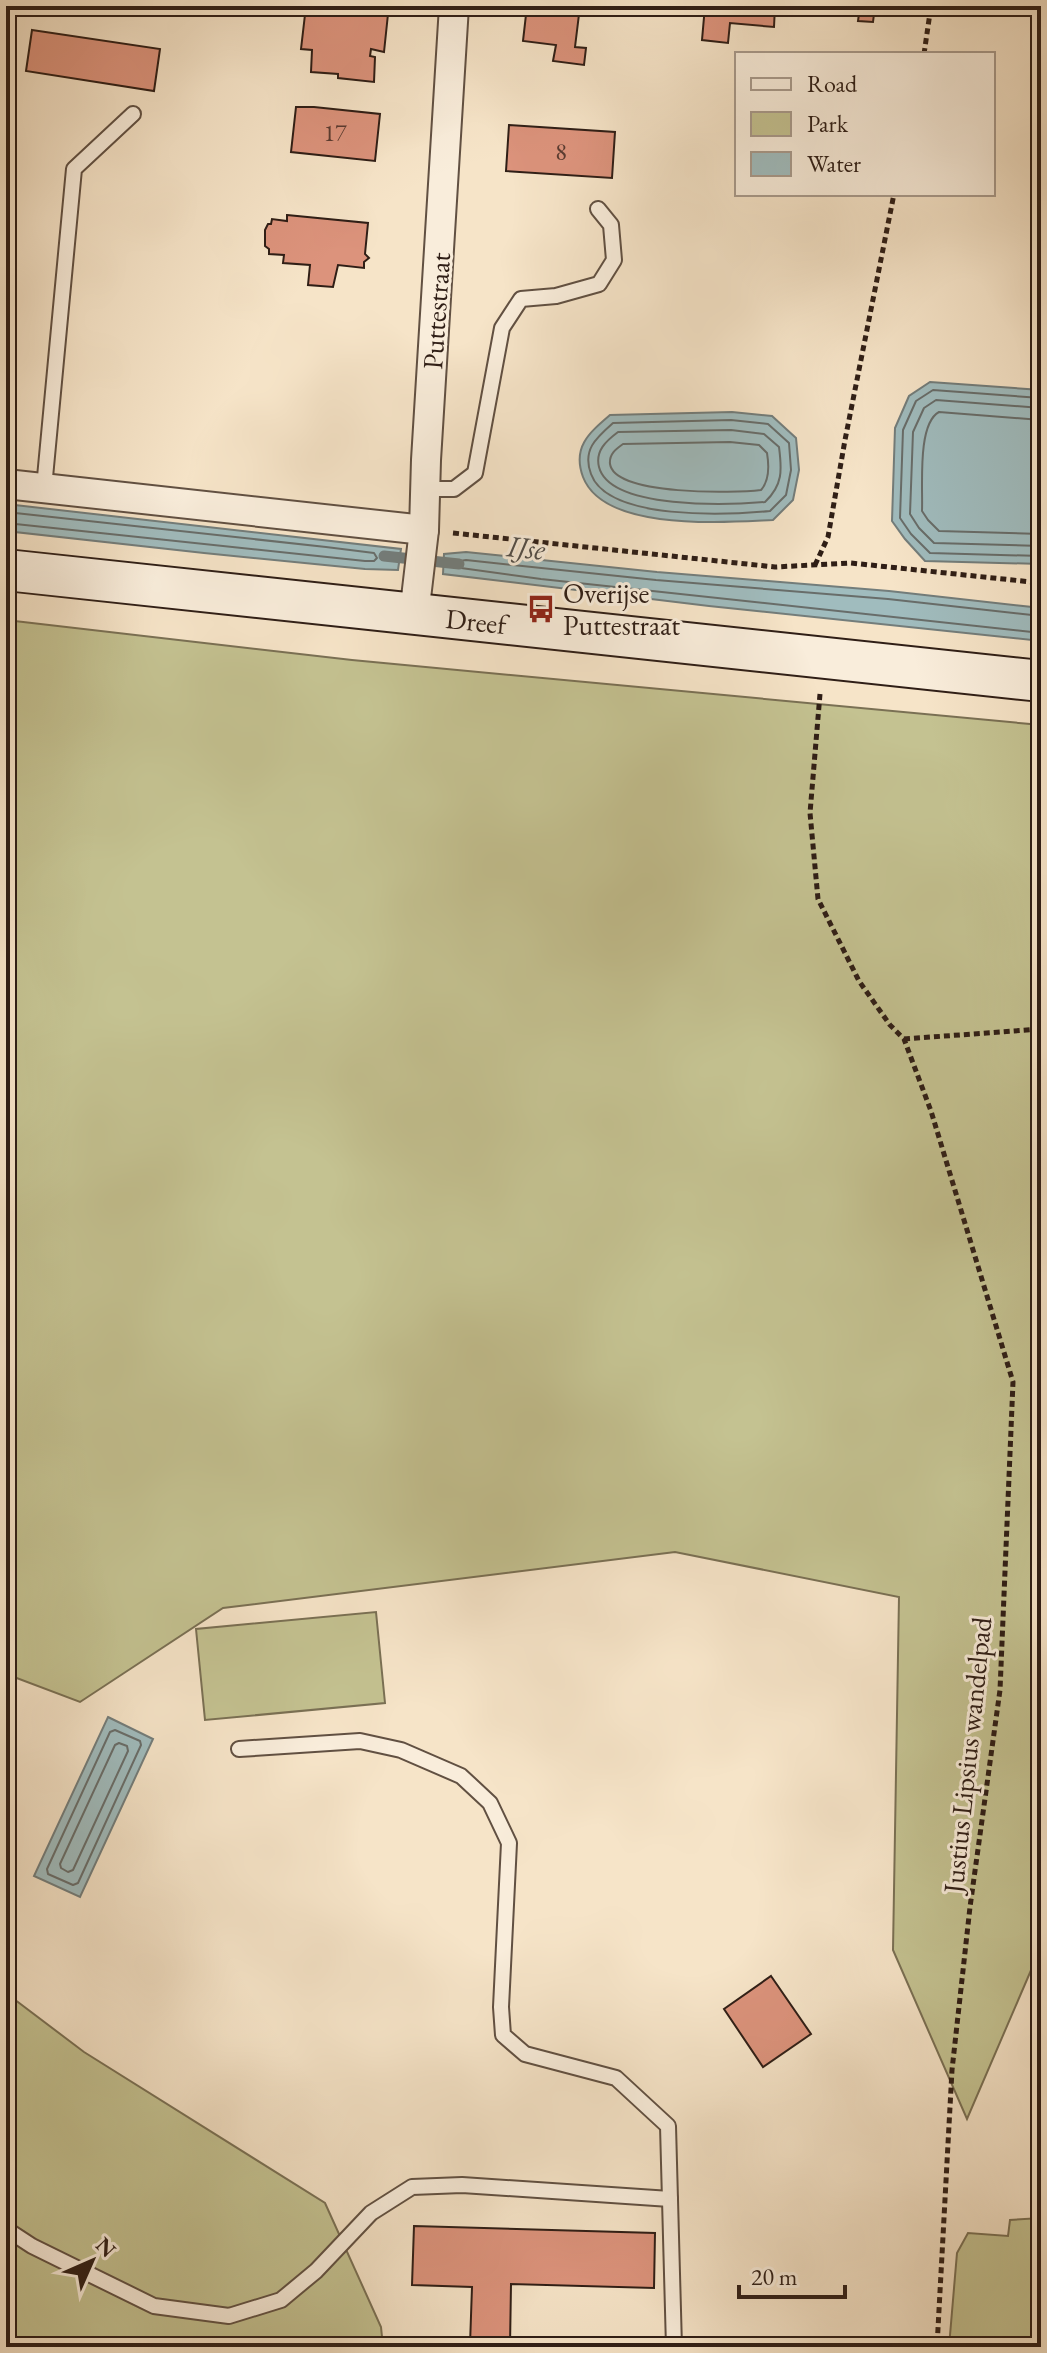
<svg xmlns="http://www.w3.org/2000/svg" width="1047" height="2353" viewBox="0 0 1047 2353" font-family="'EB Garamond',serif">
<style>
.green{fill:#c4c291;stroke:#7a7054;stroke-width:2}
.water{fill:#a0bcbe;stroke:#737d7b;stroke-width:2}
.lines{fill:none;stroke-linecap:round;stroke-linejoin:round}
.shore{stroke:#686d6a;stroke-width:2}
.stream{stroke:#737d7b;stroke-width:11}
.building{fill:#dc937c;stroke:#2f1e16;stroke-width:2}
.lane-casing{stroke:#615042;stroke-width:18}
.street-casing{stroke:#615042;stroke-width:32}
.secondary-casing{stroke:#2f1e16;stroke-width:44}
.path{stroke:#2f1e16;stroke-width:5;stroke-dasharray:6 4;stroke-linecap:butt}
.lane{stroke:#f9eddb;stroke-width:14}
.street{stroke:#f9eddb;stroke-width:28}
.secondary{stroke:#f9eddb;stroke-width:40}
.labels{text-anchor:middle;stroke-width:6;stroke-linejoin:round;paint-order:stroke}
.number-label{font-size:24px;fill:#5a3b30}
.street-label{font-size:28px;fill:#2f1e16;stroke:#f9eddb}
.poi-label{font-size:28px;fill:#2f1e16;stroke:#f9eddb;text-anchor:start}
.water-label{font-size:30px;font-style:italic;fill:#514d48;stroke:#f9eddb}
</style>
<rect width="100%" height="100%" fill="#f6e4c8"/>
<filter id="stains"><feTurbulence type="fractalNoise" baseFrequency=".0025" numOctaves="4"/><feColorMatrix values="0 0 0 0 .2 0 0 0 0 .09 0 0 0 0 .02 0 0 0 .5 -.17"/></filter>
<radialGradient id="worn" r=".72"><stop offset=".6" stop-color="#630" stop-opacity="0"/><stop offset="1" stop-color="#630" stop-opacity=".3"/></radialGradient>
<!-- green -->
<g class="green">
<polygon points="6,620 352,660 1041,725 1041,1947 967,2119 893,1950 899,1597 675,1552 223,1608 80,1702 6,1674"/>
<polygon points="376,1612 385,1703 205,1720 196,1629"/>
<polygon points="6,1993 84,2052 325,2203 381,2327 383,2347 6,2347"/>
<polygon points="1041,2218 1041,2347 949,2347 957,2253 968,2233 1008,2236 1010,2220"/>
</g>
<!-- water -->
<g class="water">
<polygon points="930,382 1041,390 1041,564 925,561 905,539 892,521 895,428 909,396"/>
<path d="M732,412L772,416L796,438L799,470L793,500L773,520C725,522 604,532 583,477C572,447 589,433 610,415Z"/>
<polygon points="6,504 401,549 398,570 365,569 204,553 6,531"/>
<polygon points="466,552 657,572 889,591 1041,608 1041,641 709,606 443,574 444,554"/>
<polygon points="108,1717 153,1739 80,1897 34,1876"/>
</g>
<g class="lines">
<!-- shore -->
<g class="shore">
<polyline points="1041,398 933,390 916,401 903,430 900,518 911,534 930,553 1041,556"/>
<polyline points="1041,408 936,400 924,408 913,432 910,514 919,528 934,543 1041,546"/>
<path d="M731,420L768,424L789,443L791,470L786,495L770,511C728,515 608,521 591,474C582,450 596,438 613,423Z"/>
<path d="M1041,420L939,412C917,424 923,487 922,511L928,520L939,531L1041,534"/>
<path d="M731,430L764,434L779,447C782,470 783,485 765,502C730,505 610,510 599,467C595,451 606,441 618,432Z"/>
<path d="M730,442L759,445L767,453C769,465 770,480 761,490C736,493 615,496 610,464C609,454 616,449 623,444Z"/>
<polyline points="6,512 326,547 374,553 377,558 374,561 365,561 6,523"/>
<polyline points="1041,616 888,599 656,580 466,560 460,561 458,564 461,568 541,579 1041,633"/>
<polygon points="115,1730 140,1741 141,1745 78,1883 73,1885 48,1874 47,1869 110,1732"/>
<polygon points="119,1743 127,1746 128,1751 73,1870 68,1872 61,1868 60,1864 115,1745"/>
</g>
<!-- stream -->
<polyline class="stream" points="384,556 459,564"/>
</g>
<!-- building -->
<g class="building">
<polygon points="306,6 388,14 384,52 371,49 370,56 375,57 374,82 338,78 338,74 311,72 312,50 301,49"/>
<polygon points="527,6 580,6 575,47 586,48 584,65 553,61 556,45 523,41"/>
<polygon points="705,6 775,6 774,27 730,23 728,43 702,40"/>
<polygon points="860,6 875,6 873,22 858,21"/>
<polygon points="32,30 160,49 154,91 26,71"/>
<polygon points="296,107 314,107 380,114 375,161 291,152"/>
<polygon points="509,125 615,132 612,178 506,171"/>
<polygon points="287,215 368,223 365,254 369,258 364,262 364,268 338,265 333,287 308,285 310,265 283,263 284,255 269,254 269,249 265,246 265,230 268,224 271,224 272,219 287,221"/>
<polygon points="771,1976 811,2034 763,2067 724,2009"/>
<polygon points="414,2226 655,2233 654,2288 511,2284 510,2346 470,2345 472,2287 412,2285"/>
</g>
<g class="lines">
<defs>
<g id="lane">
<polyline points="44,488 74,169 133,114"/>
<polyline points="425,489 454,489 475,473 502,328 521,299 556,296 599,284 614,260 611,225 598,209"/>
<polyline points="239,1749 360,1741 401,1750 461,1776 490,1803 509,1843 501,2007 503,2035 525,2054 616,2078 668,2126 674,2347"/>
<polyline points="6,2229 32,2246 154,2306 229,2316 281,2300 316,2271 371,2213 412,2187 462,2185 670,2199"/>
</g>
<g id="street">
<polyline points="6,484 424,530"/>
<polyline points="414,615 424,530 426,460 454,6"/>
</g>
<polyline id="secondary" points="6,570 1041,681"/>
</defs>
<!-- lane casing -->
<use href="#lane" class="lane-casing"/>
<!-- street casing -->
<use href="#street" class="street-casing"/>
<!-- secondary casing -->
<use href="#secondary" class="secondary-casing"/>
<!-- path -->
<g class="path">
<polyline points="924,54 931,6"/>
<polyline points="453,533 775,567 851,563 1041,583"/>
<polyline points="815,565 828,537 845,440 894,194"/>
<polyline points="820,694 810,813 818,899 859,981 890,1025 904,1039 931,1111 1013,1382 1000,1690 970,1907 952,2070 937,2347"/>
<polyline points="904,1039 1041,1029"/>
</g>
<!-- lane -->
<use href="#lane" class="lane"/>
<!-- street -->
<use href="#street" class="street"/>
<!-- secondary -->
<use href="#secondary" class="secondary"/>
</g>
<!-- icons -->
<defs>
<symbol id="bus-bare" viewBox="-9 -9 18 18"><path d="M-5-6H5V4H4V6H2V4H-2V6H-4V4H-5ZM-3.5-4V0h7V-4ZM-3.5 1.2v1.5H-2V1.2ZM2 1.2v1.5H3.5V1.2Z" fill="#8f2418" stroke="#f9eddb" stroke-width="2.5" paint-order="stroke"/></symbol>
</defs>
<g fill-rule="evenodd">
<use href="#bus-bare" x="521" y="589" width="40" height="40"/>
</g>
<g class="labels">
<!-- number labels -->
<g class="number-label">
<text x="335" y="141">17</text>
<text x="561" y="160">8</text>
</g>
<!-- street labels -->
<g class="street-label">
<text transform="translate(436 311) rotate(-86)" y="10">Puttestraat</text>
<text transform="translate(476 621) rotate(6)" y="10">Dreef</text>
<text transform="translate(967 1755) rotate(-84)" y="10">Justius Lipsius wandelpad</text>
</g>
<!-- poi labels -->
<g class="poi-label">
<text x="563" y="603">Overijse<tspan x="563" dy="32">Puttestraat</tspan></text>
</g>
<!-- water labels -->
<g class="water-label">
<text transform="translate(526 548) rotate(6)" y="10">IJse</text>
</g>
</g>
<!-- margin -->
<rect width="1047" height="2353" fill="none" stroke="#f6e4c8" stroke-width="32"/>
<rect x="8" y="8" width="1031" height="2337" fill="none" stroke="#2f1e16" stroke-width="4"/>
<rect x="16" y="16" width="1015" height="2321" fill="none" stroke="#2f1e16" stroke-width="2"/>
<!-- legend -->
<rect x="735" y="52" width="260" height="144" fill="#f9eddb" stroke="#a89a8c" stroke-width="2"/>
<rect x="751" y="78" width="40" height="12" fill="#f9eddb" stroke="#a89a8c" stroke-width="2"/>
<text x="807" y="92" font-size="24" fill="#2f1e16">Road</text>
<rect x="751" y="112" width="40" height="24" fill="#c4c291" stroke="#a89a8c" stroke-width="2"/>
<text x="807" y="132" font-size="24" fill="#2f1e16">Park</text>
<rect x="751" y="152" width="40" height="24" fill="#a0bcbe" stroke="#a89a8c" stroke-width="2"/>
<text x="807" y="172" font-size="24" fill="#2f1e16">Water</text>
<!-- north arrow -->
<g transform="translate(92 2261) rotate(45)" stroke="#f9eddb" stroke-width="6" paint-order="stroke">
<path d="M0-6L14 30L0 20L-14 30Z" fill="#2f1e16"/>
<text y="-12" font-size="22" font-weight="bold" text-anchor="middle" fill="#2f1e16">N</text>
</g>
<!-- scale -->
<path d="M739 2285v12h106v-12" fill="none" stroke="#2f1e16" stroke-width="4"/>
<text x="751" y="2285" font-size="24" fill="#2f1e16" stroke="#f9eddb" stroke-width="6" paint-order="stroke">20 m</text>
<rect width="100%" height="100%" filter="url(#stains)"/>
<rect width="100%" height="100%" fill="url(#worn)"/>
</svg>
